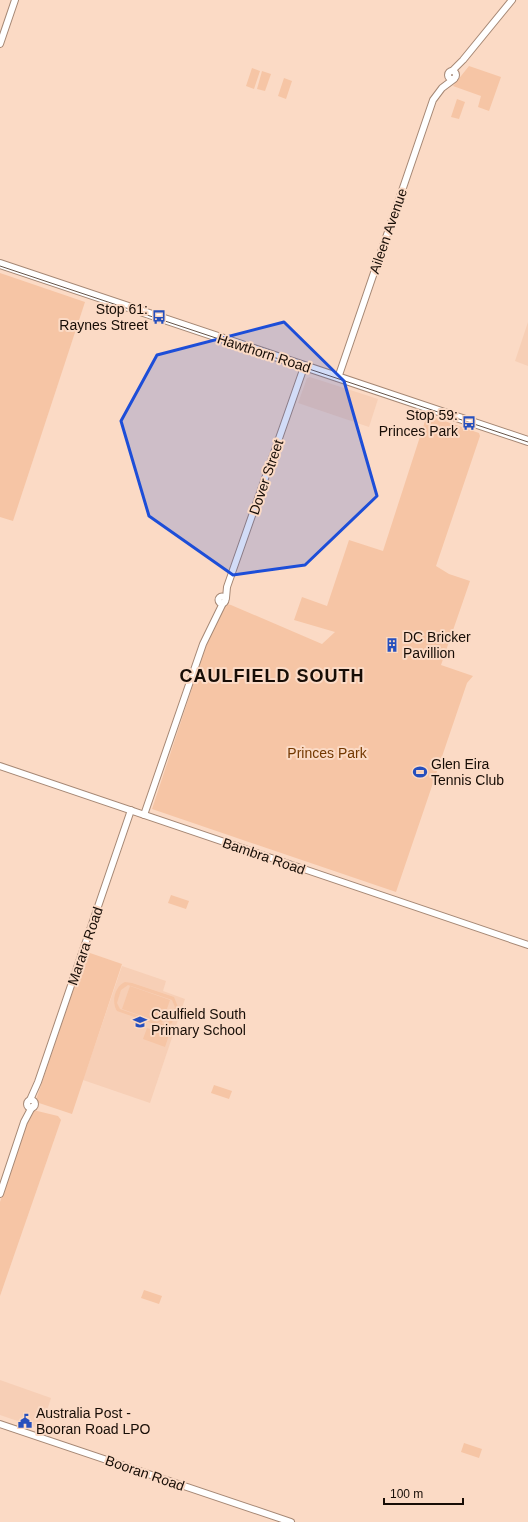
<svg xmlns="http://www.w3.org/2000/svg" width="528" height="1522" viewBox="0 0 528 1522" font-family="Helvetica,sans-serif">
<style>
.built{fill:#f7cfb6}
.green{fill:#f6c5a5;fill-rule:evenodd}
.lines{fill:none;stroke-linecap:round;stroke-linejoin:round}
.minor-casing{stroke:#a68875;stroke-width:8}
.major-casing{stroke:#a68875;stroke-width:10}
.minor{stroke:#fff;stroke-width:6}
.major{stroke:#fff;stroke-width:8}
.tram{stroke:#69574b;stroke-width:1}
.marked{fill:#1d4ed8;fill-opacity:0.2;stroke:#1d4ed8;stroke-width:3;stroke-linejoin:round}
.labels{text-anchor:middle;stroke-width:4;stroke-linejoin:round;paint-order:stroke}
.street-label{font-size:14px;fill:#170d06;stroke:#fbdac5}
.poi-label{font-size:14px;fill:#170d06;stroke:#fbdac5;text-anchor:start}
.park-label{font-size:14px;fill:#733800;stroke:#fbdac5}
.district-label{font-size:18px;font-weight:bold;letter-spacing:1px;fill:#170d06;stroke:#fbdac5}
</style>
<rect width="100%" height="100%" fill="#fbdac5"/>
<!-- built -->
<g class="built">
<polygon points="528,322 528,366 515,361"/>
<polygon points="310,377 378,399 369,427 298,403 307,378"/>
<polygon points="122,966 166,981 163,991 185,999 150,1103 83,1080"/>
<polygon points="0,1380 51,1398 41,1429 0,1415"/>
</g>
<!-- green -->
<g class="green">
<polygon points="469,66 501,77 489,111 478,107 481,96 453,86"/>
<polygon points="252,68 260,71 254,89 246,86"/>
<polygon points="262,71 271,74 265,91 257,89"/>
<polygon points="284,78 292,81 286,99 278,96"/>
<polygon points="457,99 465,102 459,119 451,117"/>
<polygon points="0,273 85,302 13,521 0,517"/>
<polygon points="427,415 479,433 480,436 436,566 449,574 470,581 441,665 473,676 467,683 396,892 152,809 206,646 223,608 227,604 231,605 322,644 335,632 294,620 302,597 327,606 349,540 383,551"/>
<polygon points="171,895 189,901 186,909 168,903"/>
<polygon points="90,953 122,964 72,1114 39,1103 36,1100 85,955"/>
<path d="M125,982L132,983L174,997L178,1007L172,1023L163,1027L117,1011C111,1002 115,986 125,982ZM128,985L172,1000L175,1007L170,1021L163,1024L120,1009L117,1003L121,990Z"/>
<polygon points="130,986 170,1000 162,1023 122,1009"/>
<polygon points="147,1028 169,1035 165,1047 143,1039"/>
<polygon points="214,1085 232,1091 229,1099 211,1093"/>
<polygon points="33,1110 58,1116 61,1120 0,1296 0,1202 29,1116"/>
<polygon points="144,1290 162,1296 159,1304 141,1298"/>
<polygon points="464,1443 482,1449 479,1458 461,1452"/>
</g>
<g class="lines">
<defs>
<g id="minor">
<polyline points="0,44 15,0"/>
<circle cx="452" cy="75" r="4"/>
<polyline points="452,71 463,60 512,0"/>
<polyline points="338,378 433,100 442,88 454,79"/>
<circle cx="222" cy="600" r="3.5"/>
<polyline points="226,598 227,587 304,367"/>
<polyline points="0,766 528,945"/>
<polyline points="144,815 203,644 223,603"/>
<polyline points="30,1100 38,1082 131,810"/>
<circle cx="31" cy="1104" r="4"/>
<polyline points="0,1194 24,1122 32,1107"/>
<polyline points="0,1424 291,1522"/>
</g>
<polyline id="major" points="0,264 528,441"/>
</defs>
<!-- minor casing -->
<use href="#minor" class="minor-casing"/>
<!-- major casing -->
<use href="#major" class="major-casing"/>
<!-- minor -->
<use href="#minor" class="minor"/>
<!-- major -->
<use href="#major" class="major"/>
<!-- tram -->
<polyline class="tram" points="0,266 528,442"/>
</g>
<!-- marked area -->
<path class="marked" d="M284,322L344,381L377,496L305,565L233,575L149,516L121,421L157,355Z"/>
<!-- icons -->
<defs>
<symbol id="bus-bare" viewBox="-9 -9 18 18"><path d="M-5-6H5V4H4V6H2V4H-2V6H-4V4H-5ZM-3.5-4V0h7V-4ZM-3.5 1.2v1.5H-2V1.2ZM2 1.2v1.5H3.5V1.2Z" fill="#264fbd" stroke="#fbdac5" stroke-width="2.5" paint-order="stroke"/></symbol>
<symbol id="building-bare" viewBox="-9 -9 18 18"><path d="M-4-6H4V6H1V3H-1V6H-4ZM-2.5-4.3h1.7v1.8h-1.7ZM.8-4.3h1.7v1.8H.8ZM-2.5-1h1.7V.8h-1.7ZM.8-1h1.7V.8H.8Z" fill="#264fbd" stroke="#fbdac5" stroke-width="2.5" paint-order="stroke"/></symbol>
<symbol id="stadium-bare" viewBox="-9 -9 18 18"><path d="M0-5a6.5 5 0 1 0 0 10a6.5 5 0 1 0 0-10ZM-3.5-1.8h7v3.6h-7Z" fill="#264fbd" stroke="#fbdac5" stroke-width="2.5" paint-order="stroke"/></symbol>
<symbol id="school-bare" viewBox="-9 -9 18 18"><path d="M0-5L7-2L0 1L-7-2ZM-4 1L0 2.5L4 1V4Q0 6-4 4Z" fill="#264fbd" stroke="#fbdac5" stroke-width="2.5" paint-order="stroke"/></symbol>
<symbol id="civic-bare" viewBox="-9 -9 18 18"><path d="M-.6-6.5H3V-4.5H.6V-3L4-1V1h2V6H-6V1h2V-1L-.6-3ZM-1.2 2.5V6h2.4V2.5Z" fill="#264fbd" stroke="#fbdac5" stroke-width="2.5" paint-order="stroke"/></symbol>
</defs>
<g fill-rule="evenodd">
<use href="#bus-bare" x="149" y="307" width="20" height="20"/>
<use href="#bus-bare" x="459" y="413" width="20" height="20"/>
<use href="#building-bare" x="382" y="635" width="20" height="20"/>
<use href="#stadium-bare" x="410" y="762" width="20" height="20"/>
<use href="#school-bare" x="130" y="1012" width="20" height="20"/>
<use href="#civic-bare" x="15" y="1411" width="20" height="20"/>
</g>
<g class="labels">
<!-- street labels -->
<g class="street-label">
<text transform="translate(388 231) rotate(-71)" y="5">Aileen Avenue</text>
<text transform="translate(264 353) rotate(18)" y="5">Hawthorn Road</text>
<text transform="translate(266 477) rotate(-71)" y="5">Dover Street</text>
<text transform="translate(264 856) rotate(19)" y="5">Bambra Road</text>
<text transform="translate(85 946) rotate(-71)" y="5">Marara Road</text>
<text transform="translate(145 1473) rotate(19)" y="5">Booran Road</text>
</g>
<!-- poi labels -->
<g class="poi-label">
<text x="148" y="314" text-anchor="end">Stop 61:<tspan x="148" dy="16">Raynes Street</tspan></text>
<text x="458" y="420" text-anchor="end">Stop 59:<tspan x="458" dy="16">Princes Park</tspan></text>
<text x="403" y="642">DC Bricker<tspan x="403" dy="16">Pavillion</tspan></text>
<text x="431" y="769">Glen Eira<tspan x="431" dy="16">Tennis Club</tspan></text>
<text x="151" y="1019">Caulfield South<tspan x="151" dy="16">Primary School</tspan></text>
<text x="36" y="1418">Australia Post -<tspan x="36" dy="16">Booran Road LPO</tspan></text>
</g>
<!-- park labels -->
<g class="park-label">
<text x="327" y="758">Princes Park</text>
</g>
<!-- district labels -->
<g class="district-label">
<text x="272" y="682">CAULFIELD SOUTH</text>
</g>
</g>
<!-- scale -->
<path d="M384 1498v6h79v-6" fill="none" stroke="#170d06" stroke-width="2"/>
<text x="390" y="1498" font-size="12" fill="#170d06" stroke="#fbdac5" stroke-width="3" paint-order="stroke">100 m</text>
</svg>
